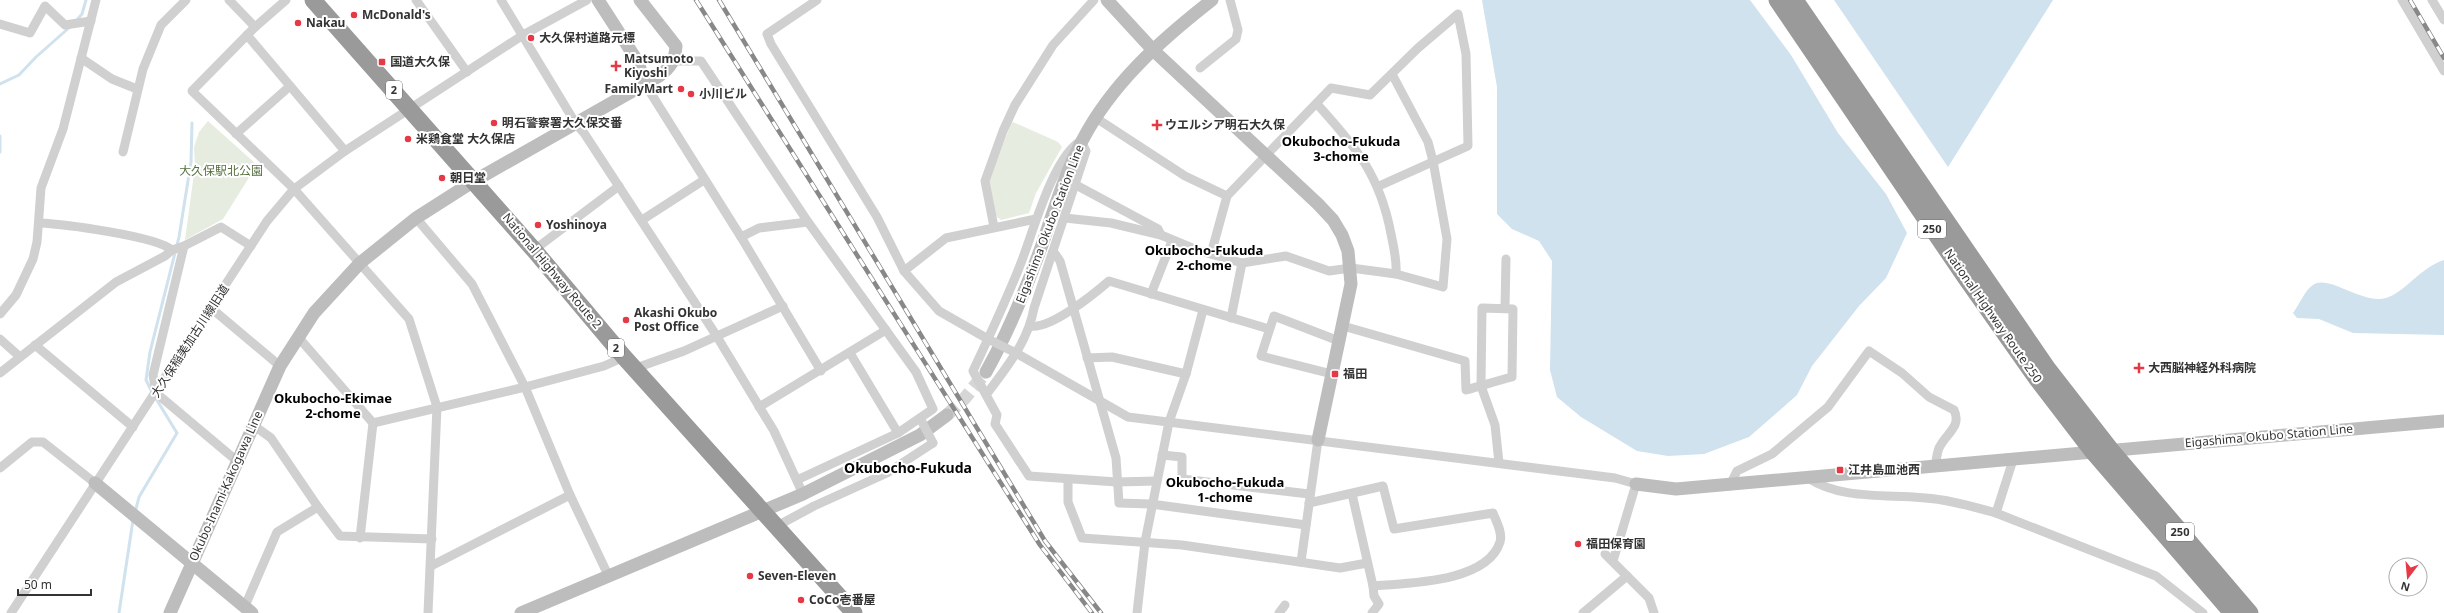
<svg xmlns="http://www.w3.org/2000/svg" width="2444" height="613" viewBox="0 0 2444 613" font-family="'Noto Sans','Noto Sans JP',sans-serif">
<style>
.green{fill:#e6ecdf}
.water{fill:#cfe2ee}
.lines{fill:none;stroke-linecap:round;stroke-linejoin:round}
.stream{stroke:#cfe2ee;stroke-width:3}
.secondary-tunnel{stroke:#d6d6d6;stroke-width:13;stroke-dasharray:13 6;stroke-linecap:butt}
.street{stroke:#d0d0d0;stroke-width:9}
.secondary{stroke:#bdbdbd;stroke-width:13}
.highway{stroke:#9a9a9a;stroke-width:17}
.rail-casing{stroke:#888;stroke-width:4.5}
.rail{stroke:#fff;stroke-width:3;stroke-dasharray:9;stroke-linecap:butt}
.street-bridge{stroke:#d0d0d0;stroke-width:9}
.poi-dot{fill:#e63946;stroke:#fff;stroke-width:1.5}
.labels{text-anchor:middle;stroke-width:4;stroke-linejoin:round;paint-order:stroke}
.shield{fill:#fff;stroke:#707070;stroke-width:1}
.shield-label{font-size:11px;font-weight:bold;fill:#333}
.poi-label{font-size:12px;font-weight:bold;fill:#333;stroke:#fff;text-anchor:start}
.park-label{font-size:12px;fill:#56703f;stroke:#fff}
.street-label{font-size:12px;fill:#333;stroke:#fff}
.neighbourhood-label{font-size:13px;font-weight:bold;fill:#000;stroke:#fff}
.quarter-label{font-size:14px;font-weight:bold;fill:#000;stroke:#fff}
</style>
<rect width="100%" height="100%" fill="#fff"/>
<!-- green -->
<g class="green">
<polygon points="208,121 257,165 223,219 185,240 195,166 194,147 199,132"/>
<polygon points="1013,122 1058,142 1062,147 1036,193 1029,213 1001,220 996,216 988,183 1011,124"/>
</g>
<!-- water -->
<g class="water">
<polygon points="1482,0 1750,0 1791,55 1838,133 1886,194 1907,233 1886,278 1859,306 1812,366 1797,395 1749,437 1704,454 1668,456 1637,451 1581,417 1557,397 1550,370 1552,261 1539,241 1512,229 1497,214 1497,87"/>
<polygon points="1834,0 2053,0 1948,167"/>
<path d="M2444,260V335L2353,333L2319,319L2297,318L2293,313C2299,305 2305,290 2313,285C2329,274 2362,305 2386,298C2404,293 2421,267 2444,260Z"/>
</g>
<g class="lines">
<!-- stream -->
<g class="stream">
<polyline points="76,21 82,14 86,0"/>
<polyline points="0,84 19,75 36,57 71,26"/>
<polyline points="0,136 0,152"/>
<polyline points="152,392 146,380 150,352 179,237 191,162 192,123"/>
<polyline points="135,513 139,497 177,433 155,397"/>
<polyline points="119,613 133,520"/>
</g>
<!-- secondary-tunnel -->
<polyline class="secondary-tunnel" points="947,415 965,398 986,372"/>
<!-- street -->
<g class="street">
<polyline points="229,0 255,27"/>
<polyline points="286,0 255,27 192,91 294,189 409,319 437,407 428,613"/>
<polyline points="416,0 467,72"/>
<polyline points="501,0 576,124 584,133 716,335 774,431 803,494"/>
<polyline points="817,0 767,34 771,44 877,217 904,271 939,311 988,339"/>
<polyline points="2402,0 2444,71"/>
<polyline points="2432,0 2444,20"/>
<polyline points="0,24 30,33 45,6 65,25 91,21"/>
<polyline points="247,35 345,151"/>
<polyline points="81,58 112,79 137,89"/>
<polyline points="675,61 701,61 808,222 916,372 933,409 898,433 797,480"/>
<polyline points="1200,68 1236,39 1238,30 1230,0"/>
<polyline points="645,84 741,237 821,371"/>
<path d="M1317,104C1356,147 1380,175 1391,234C1394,248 1397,260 1396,274"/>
<polyline points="1096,118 1185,176 1227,196"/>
<polyline points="236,134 290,86"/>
<polyline points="123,152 143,69 161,25 186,0"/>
<polyline points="1076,185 1158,229 1161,235"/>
<polyline points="416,218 472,284 525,387 570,495 609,577"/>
<polyline points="1065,218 1111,223 1161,235 1197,250 1242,263 1286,256 1329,271 1351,268 1396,274 1443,287 1447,239 1433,161 1428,142 1392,74"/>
<polyline points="642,220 704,180"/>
<path d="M39,223C63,224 156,236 172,250"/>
<polyline points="994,227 985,181 1003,131 1015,105 1053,45 1094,0"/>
<polyline points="741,237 759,228 808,222"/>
<polyline points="184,246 153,375 156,393 237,461"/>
<polyline points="534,250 619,186"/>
<polyline points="1053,251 1060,261 1116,458 1119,503 1151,504 1306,525"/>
<polyline points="1211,254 1227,196 1331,88 1370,95 1418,48 1458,14 1466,54 1468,146 1379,186"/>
<polyline points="904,271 946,238 1036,219"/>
<polyline points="1151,294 1172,241"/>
<polyline points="1505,307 1506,259"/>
<polyline points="211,308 280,366"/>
<polyline points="0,314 16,295 33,259 37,242 41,188 63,129 96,0"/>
<polyline points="1231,318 1242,263"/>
<path d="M1031,326C1051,329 1094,294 1109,281L1269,329"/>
<path d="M1343,326L1465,361L1466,390C1481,386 1496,381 1512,377L1513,309L1482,308L1481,386L1495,425L1499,463"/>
<polyline points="299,338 373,423 525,387 604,366 624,357"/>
<polyline points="0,339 20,357"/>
<polyline points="35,345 133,427"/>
<polyline points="850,353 898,433"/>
<polyline points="1016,353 1128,417 1615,478 1636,484 1613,561"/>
<polyline points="1087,358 1112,357 1186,374"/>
<polyline points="636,368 684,351 783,306"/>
<polyline points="0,373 116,282 165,256 172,250 184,246 221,227 251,246"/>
<polyline points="1332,374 1261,356 1274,316 1339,341"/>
<path d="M986,395C1006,368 1028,342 1034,308L1086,151L1081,141C1052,157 1032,237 1019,268C1005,303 989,337 973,371L997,415L995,424L1029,476L1117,482L1156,481"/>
<polyline points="759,407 886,330"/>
<polyline points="253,425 271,438 318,507 340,536 432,539"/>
<polyline points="1162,455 1182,457 1182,479 1309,494"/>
<polyline points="2013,460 1996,513 2156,576 2203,613"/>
<polyline points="0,468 32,442 43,442 95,483"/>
<path d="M1808,478C1846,503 1898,492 1942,500C1960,503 1978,508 1996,513"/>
<polyline points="1068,480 1068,502 1082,538 1182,545 1340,568 1367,563"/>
<path d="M1730,485L1737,471L1772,454L1828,407L1869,351L1902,373L1929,397L1954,410C1962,427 1946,433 1939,448C1937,453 1936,461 1935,467"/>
<path d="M1309,503L1383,486L1394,529L1493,513C1496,521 1503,533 1500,542C1487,583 1407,583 1373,586L1352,494"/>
<polyline points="777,526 814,506 887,473 933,443"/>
<polyline points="360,538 373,423"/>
<polyline points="1605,554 1649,598 1654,613"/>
<polyline points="1301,562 1318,440"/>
<polyline points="431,566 570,495"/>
<polyline points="245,606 277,532 318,507"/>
<polyline points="11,613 267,221 294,189 345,151 523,35 587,0"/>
<polyline points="1137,613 1145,542 1169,422 1186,374 1203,310"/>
<polyline points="1279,613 1285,605"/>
<polyline points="1372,613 1379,604 1374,596 1373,586"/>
<polyline points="1583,613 1627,576"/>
</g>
<!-- secondary -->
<g class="secondary">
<polyline points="598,0 638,62 645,84"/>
<polyline points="1107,0 1153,50 1318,204 1333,220 1342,235 1348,251 1351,284 1318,440"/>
<path d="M986,372C1009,331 1026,289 1042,245C1054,210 1065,173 1082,141C1112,83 1161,40 1212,0"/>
<polyline points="95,483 252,613"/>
<polyline points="1636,484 1676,489 2444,421"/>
<path d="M170,613L280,366L314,313L360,263L416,218L474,181L659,76C671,67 675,61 676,46L640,0"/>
<polyline points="521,613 803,494 920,435 947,415"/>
</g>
<!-- highway -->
<g class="highway">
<polyline points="313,0 534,250 624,357 854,613"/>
<polyline points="1777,0 1965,277 2037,379 2093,452 2232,613"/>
<polyline points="1795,0 2048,369 2111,450 2250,613"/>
</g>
<defs>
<g id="rail">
<polyline points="696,0 1040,545 1092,613"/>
<polyline points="719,0 1045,541 1101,613"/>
<polyline points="2410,0 2444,58"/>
</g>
</defs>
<!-- rail casing -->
<use href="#rail" class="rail-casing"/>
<!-- rail -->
<use href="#rail" class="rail"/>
<!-- street-bridge -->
<g class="street-bridge">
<polyline points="988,339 1016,353"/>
<polyline points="920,418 933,443"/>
</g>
</g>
<!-- markers -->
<g class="poi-dot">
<circle cx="354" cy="15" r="4"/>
<circle cx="298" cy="23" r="4"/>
<circle cx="531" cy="38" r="4"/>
<rect x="378" y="58" width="8" height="8" rx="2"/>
<path d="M614 60h4v4h4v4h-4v4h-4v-4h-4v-4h4z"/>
<circle cx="681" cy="89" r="4"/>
<circle cx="691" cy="94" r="4"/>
<circle cx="494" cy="123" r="4"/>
<path d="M1155 119h4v4h4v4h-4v4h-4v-4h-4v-4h4z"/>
<circle cx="408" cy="139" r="4"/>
<circle cx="442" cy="178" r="4"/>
<circle cx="538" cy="225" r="4"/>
<circle cx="626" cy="320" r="4"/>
<path d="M2137 362h4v4h4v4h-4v4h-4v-4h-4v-4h4z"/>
<rect x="1331" y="370" width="8" height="8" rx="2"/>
<rect x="1836" y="466" width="8" height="8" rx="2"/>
<circle cx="1578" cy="544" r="4"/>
<circle cx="750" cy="576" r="4"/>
<circle cx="801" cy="600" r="4"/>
</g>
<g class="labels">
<!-- shield labels -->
<g class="shield">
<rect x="386" y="81" width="16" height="18" rx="3"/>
<rect x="1918" y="220" width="28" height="18" rx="3"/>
<rect x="608" y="339" width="16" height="18" rx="3"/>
<rect x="2166" y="523" width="28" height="18" rx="3"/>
</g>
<g class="shield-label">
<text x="394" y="94">2</text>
<text x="1932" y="233">250</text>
<text x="616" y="352">2</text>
<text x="2180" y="536">250</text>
</g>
<!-- poi labels -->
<g class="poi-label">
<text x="362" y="19">McDonald's</text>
<text x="306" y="27">Nakau</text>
<text x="539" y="42">大久保村道路元標</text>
<text x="624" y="63">Matsumoto<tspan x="624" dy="14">Kiyoshi</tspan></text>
<text x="390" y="66">国道大久保</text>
<text x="673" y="93" text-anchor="end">FamilyMart</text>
<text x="699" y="98">小川ビル</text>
<text x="502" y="127">明石警察署大久保交番</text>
<text x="1165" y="129">ウエルシア明石大久保</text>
<text x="416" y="143">米鶏食堂 大久保店</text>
<text x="450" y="182">朝日堂</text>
<text x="546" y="229">Yoshinoya</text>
<text x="634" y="317">Akashi Okubo<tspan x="634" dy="14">Post Office</tspan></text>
<text x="2148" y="372">大西脳神経外科病院</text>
<text x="1343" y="378">福田</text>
<text x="1848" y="474">江井島皿池西</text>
<text x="1586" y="548">福田保育園</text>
<text x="758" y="580">Seven-Eleven</text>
<text x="809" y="604">CoCo壱番屋</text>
</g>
<!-- park labels -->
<g class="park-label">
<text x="221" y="175">大久保駅北公園</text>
</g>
<!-- street labels -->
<g class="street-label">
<text transform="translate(1050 224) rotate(-69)" y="4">Eigashima Okubo Station Line</text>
<text transform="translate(552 271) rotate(50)" y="4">National Highway Route 2</text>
<text transform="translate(1993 316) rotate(55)" y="4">National Highway Route 250</text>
<text transform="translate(190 341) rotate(-57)" y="4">大久保稲美加古川線旧道</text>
<text transform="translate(2269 436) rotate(-5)" y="4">Eigashima Okubo Station Line</text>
<text transform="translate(226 486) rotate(-66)" y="4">Okubo-Inami-Kakogawa Line</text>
</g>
<!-- neighbourhood labels -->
<g class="neighbourhood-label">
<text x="1341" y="146">Okubocho-Fukuda<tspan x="1341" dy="15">3-chome</tspan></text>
<text x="1204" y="255">Okubocho-Fukuda<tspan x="1204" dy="15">2-chome</tspan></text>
<text x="333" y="403">Okubocho-Ekimae<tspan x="333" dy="15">2-chome</tspan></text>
<text x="1225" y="487">Okubocho-Fukuda<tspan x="1225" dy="15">1-chome</tspan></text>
</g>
<!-- quarter labels -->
<g class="quarter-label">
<text x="908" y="473">Okubocho-Fukuda</text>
</g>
</g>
<!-- north arrow -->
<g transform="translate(2408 577) rotate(196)"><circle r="19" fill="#ffffff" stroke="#adadad"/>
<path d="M0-3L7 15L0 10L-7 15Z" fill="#e63946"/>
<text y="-6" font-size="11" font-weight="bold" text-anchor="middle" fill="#333333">N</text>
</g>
<!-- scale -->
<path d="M18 589v6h73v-6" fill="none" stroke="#333333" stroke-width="2"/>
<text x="24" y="589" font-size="12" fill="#333333" stroke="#ffffff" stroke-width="3" paint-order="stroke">50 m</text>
</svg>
